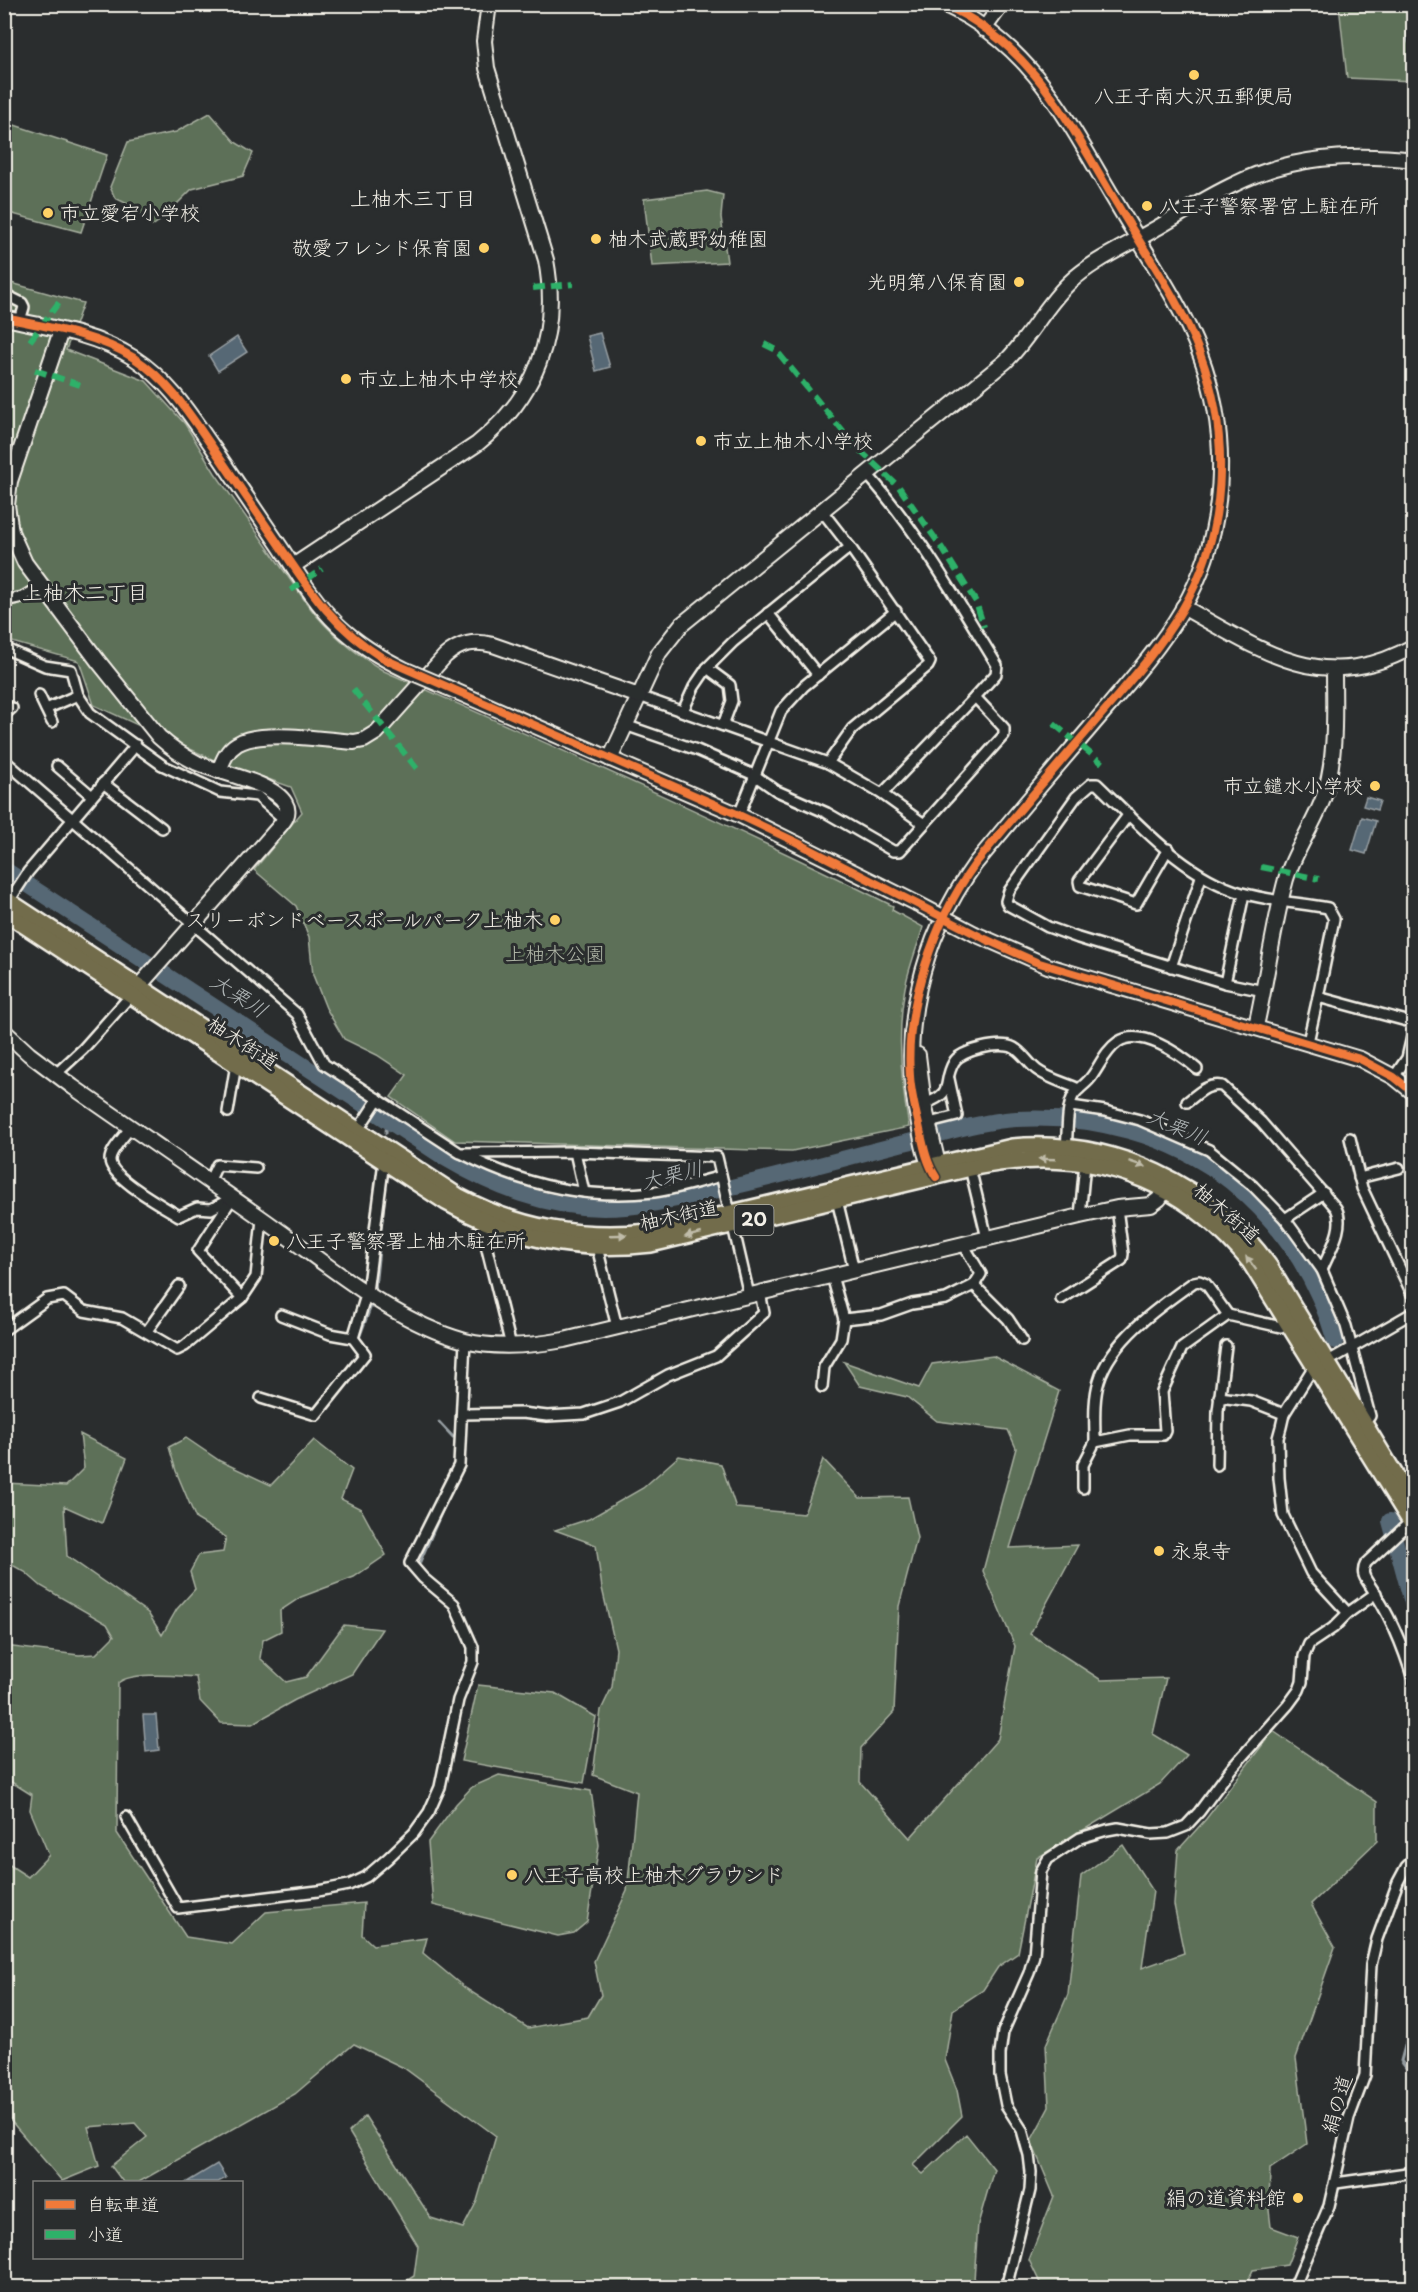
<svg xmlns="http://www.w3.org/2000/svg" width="1418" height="2292" viewBox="0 0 1418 2292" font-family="'Playpen Sans','Klee One',sans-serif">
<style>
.green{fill:#5d6f58;stroke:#a8b0a0;stroke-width:1.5}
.water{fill:#576774;stroke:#969ea2;stroke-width:1.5}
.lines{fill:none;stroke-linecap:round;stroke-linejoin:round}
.stream{stroke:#969ea2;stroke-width:3}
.river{stroke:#576774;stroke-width:16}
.street-casing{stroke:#f4f1e8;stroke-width:14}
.secondary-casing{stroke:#f4f1e8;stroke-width:18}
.primary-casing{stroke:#f4f1e8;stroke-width:20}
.street{stroke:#2a2d2e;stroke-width:9}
.secondary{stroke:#2a2d2e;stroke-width:14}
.primary{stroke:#726c4b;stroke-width:15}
.secondary-bridge-casing{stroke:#f4f1e8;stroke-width:18;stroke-linecap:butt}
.secondary-bridge{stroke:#2a2d2e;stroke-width:14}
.quiet{stroke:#2db169;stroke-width:6;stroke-dasharray:12 6;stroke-linecap:butt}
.cycleway-casing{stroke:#2a2d2e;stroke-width:11}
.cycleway{stroke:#f17a3a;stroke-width:8}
.oneway{fill:#c0bca9}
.poi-dot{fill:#ffd166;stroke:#2a2d2e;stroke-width:2}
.labels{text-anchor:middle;stroke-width:6;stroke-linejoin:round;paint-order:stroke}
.shield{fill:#2a2d2e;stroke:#b7b6b0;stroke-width:1.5}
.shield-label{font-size:18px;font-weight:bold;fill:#f4f1e8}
.poi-label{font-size:20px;fill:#f4f1e8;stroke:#2a2d2e;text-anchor:start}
.park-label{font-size:20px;fill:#b0b6a7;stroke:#2a2d2e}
.street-label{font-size:20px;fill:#f4f1e8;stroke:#2a2d2e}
.neighbourhood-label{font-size:21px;fill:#f4f1e8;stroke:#2a2d2e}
.water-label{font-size:21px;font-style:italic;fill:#adb3b4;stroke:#2a2d2e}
</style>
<rect width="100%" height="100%" fill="#2a2d2e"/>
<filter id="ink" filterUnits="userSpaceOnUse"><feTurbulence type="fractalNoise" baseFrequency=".0167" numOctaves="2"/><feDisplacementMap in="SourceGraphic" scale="12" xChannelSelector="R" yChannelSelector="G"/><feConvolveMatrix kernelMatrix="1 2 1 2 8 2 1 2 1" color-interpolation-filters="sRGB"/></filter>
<g filter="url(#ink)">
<!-- green -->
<g class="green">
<polygon points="1339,5 1413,5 1413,81 1347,78"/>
<polygon points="210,113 235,142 253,153 243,176 192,189 161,220 152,226 134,207 115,198 110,187 128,142 176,132"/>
<polygon points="5,122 107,155 81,232 5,212"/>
<polygon points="707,191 723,195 721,217 727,262 652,266 644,199"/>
<path d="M4,281L83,303L66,350L146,381L185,424L215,473L308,605C329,633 354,653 384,671C555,747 726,822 893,906L892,910L923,927C917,949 907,971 904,994C897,1038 901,1083 909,1127L792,1151L455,1141L391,1097L407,1075L377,1055L344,1039L326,1008L313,975L309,937L296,906L254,870L302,812L291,787L214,760L94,705L79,661L5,640Z"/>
<path d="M993,1356L1059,1391L1010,1548L1078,1545L1030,1634L1101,1680L1166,1678L1153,1734L1187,1755L1160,1784L1037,1858L1018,1953L998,1967L983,1990L953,2010L945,2060L957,2090L962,2116L913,2165L923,2174L966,2134L994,2169L978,2224L974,2280L958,2288L846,2287L847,2283L843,2288L397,2287L414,2276L418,2246L349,2132L365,2116L431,2218L463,2228L477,2201L496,2136L404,2068L354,2044L295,2094L139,2182H123L111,2166L147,2137L135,2123L88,2127L99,2166L62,2181L5,2114V1862L28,1877L49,1855L30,1810L32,1795L5,1778V1646L79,1655L96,1654L114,1636L107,1624L41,1586L25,1572L5,1561V1483L66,1486L84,1468L80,1434L127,1458L102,1523L64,1506L67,1556L148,1613L162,1635L177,1609L195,1589L190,1572L199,1555L223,1552L226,1537L196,1519L176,1471L169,1447L186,1438L220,1461L271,1485L314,1440L352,1470L341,1499L361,1509L386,1555L354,1577L301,1597L280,1611L281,1631L263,1640L260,1658L286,1682L306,1677L344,1625L382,1629L352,1674L295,1700L252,1724L221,1723L200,1701L196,1677C178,1676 132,1671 118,1683L117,1833L186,1937L232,1944L266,1912L364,1903L362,1935L373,1945L427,1938L423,1953L465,1988L528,2028L588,2017L601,1995L594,1961L627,1891L637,1792L593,1775L601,1710L612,1687L616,1649L602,1588L596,1545L555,1530L589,1519L643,1488L679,1456L721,1464L736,1508L804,1514L823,1459L860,1498L908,1497L917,1538L899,1606L894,1712L861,1748L860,1782L910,1838L998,1739L1015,1646L983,1571L1016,1448L1008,1430L937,1421L907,1397L860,1386L844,1362L919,1388L932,1364Z"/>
<polygon points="478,1685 555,1693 596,1717 584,1783 461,1761"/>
<polygon points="1273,1731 1377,1802 1377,1841 1311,1904 1335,1947 1296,2058 1307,2144 1270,2169 1269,2210 1271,2227 1298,2237 1287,2265 1253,2270 1245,2287 1042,2287 1029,2260 1054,2196 1031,2141 1049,2107 1046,2045 1068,1994 1081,1876 1123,1845 1153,1891 1142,1968 1184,1953 1174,1905 1178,1850 1206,1819"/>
<polygon points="499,1775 591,1791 599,1845 587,1922 574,1933 558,1936 433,1905 428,1842 456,1804 472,1787"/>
</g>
<!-- water -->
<g class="water">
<polygon points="600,333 610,367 596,371 587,336"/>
<polygon points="237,337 247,352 218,371 209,356"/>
<polygon points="1366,797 1380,801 1377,810 1363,806"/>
<polygon points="1362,817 1376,821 1366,854 1352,850"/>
<polygon points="143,1715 156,1715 159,1750 146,1752"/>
<polygon points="217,2164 226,2178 218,2182 187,2182"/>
</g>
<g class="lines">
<!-- stream -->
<g class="stream">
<polyline points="1407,4 1414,9"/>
<path d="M1414,16C1407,27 1404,40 1414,49"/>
<polyline points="386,1133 387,1119"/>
<polyline points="375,1288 386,1181"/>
<polyline points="359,1338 372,1303"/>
<polyline points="439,1422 453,1437"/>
<polyline points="419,1564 452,1488"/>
<polyline points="1414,2012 1401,2061 1407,2069 1414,2072"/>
</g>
<!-- river -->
<g class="river">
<path d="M4,869L445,1158C494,1187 546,1208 603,1208C639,1208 674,1200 709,1192C779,1177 847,1157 916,1140C949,1132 983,1121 1016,1119C1092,1115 1171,1134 1231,1182C1283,1224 1317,1278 1335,1341"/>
<polyline points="1390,1521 1414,1610"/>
</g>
<defs>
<g id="street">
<polyline points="4,294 22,303 24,307 20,321"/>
<polyline points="822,511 850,547"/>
<polyline points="4,601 23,597 41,586"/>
<polyline points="768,613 818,675"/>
<polyline points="4,648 45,666 71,670 78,695 90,713 162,765 220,792 257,796 285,820"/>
<polyline points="707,668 730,685 732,701 723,725"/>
<polyline points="39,695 52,722"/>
<polyline points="639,696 828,763 882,794 924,824"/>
<polyline points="46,709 78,695"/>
<polyline points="683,711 694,687 707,668 733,642 850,547 930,662 928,666 852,729 828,763"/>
<polyline points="4,715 12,708"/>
<path d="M625,725L697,750L754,775L777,791L827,813L893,851H900L1004,735V728L975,697L996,674L997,665C957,600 918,531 867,474"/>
<polyline points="4,760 297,1014 324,1064 460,1153 575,1152 717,1157 749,1295"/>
<polyline points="57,766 92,796"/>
<polyline points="103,783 162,828"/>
<polyline points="882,794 975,697"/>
<polyline points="1129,814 1079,881 1080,886 1136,904 1168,849"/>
<polyline points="739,815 781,711 804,686 896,611"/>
<polyline points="9,901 28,872 136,745"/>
<polyline points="1171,967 1201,877"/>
<polyline points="1225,983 1244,894"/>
<path d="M1264,991L1225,983L1078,938L1048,927L1008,905L1006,901L1009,891L1076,797L1091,784H1097C1140,825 1184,876 1242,893C1270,901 1300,903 1328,908L1334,919L1318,997L1414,1023"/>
<polyline points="1308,1042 1318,997"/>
<polyline points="56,1074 83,1049 131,995"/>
<polyline points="1394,1077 1407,1058 1414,1028"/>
<path d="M1187,1102C1198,1094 1207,1083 1222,1086L1261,1122L1336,1208C1346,1227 1329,1252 1322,1270L1346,1326L1370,1416L1364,1424"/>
<path d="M924,1104C957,1092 941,1084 954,1062C961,1050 1001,1041 1014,1048C1023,1053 1029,1064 1037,1070C1049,1079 1066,1083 1079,1089"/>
<polyline points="1071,1106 1105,1111 1140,1120 1209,1150 1253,1186 1285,1219 1322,1270"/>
<polyline points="228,1112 236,1064"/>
<polyline points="929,1123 957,1116 949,1079"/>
<path d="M130,1128C125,1136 110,1150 110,1160C110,1178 165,1207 179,1216L197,1208L211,1209L232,1198"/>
<polyline points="356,1133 378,1099"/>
<polyline points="1350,1138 1362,1188 1414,1298"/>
<path d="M1066,1147C1068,1132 1066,1110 1073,1096C1078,1088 1087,1084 1092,1076C1100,1065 1106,1050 1118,1042C1141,1027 1180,1054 1197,1069"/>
<polyline points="575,1152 584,1192"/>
<path d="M463,1154C523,1185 586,1200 654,1192C677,1189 699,1182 721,1176"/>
<polyline points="970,1168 987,1238"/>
<polyline points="1359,1178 1399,1168"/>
<polyline points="209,1182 217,1165 256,1168"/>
<polyline points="231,1200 198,1251 242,1298"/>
<polyline points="837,1200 854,1270"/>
<polyline points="1080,1216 1085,1163"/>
<polyline points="1285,1219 1324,1193"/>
<polyline points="484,1222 483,1233 511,1346"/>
<polyline points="597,1247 617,1327"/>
<polyline points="974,1285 1008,1319 1022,1340"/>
<polyline points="1061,1299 1122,1260 1123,1254 1117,1208"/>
<polyline points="281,1315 330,1334 353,1338 367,1292 384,1161"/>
<polyline points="844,1319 881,1315 912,1304 946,1299 974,1285 981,1274 963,1244"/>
<polyline points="4,1330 47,1299 64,1296 84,1311 122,1318 177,1350 185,1346 242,1298 256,1277 262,1219"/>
<polyline points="147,1331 179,1286"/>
<polyline points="822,1387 824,1367 841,1339 844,1319 832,1276"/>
<polyline points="1219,1397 1251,1401 1284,1414"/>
<polyline points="261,1398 316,1415 365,1354 353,1338"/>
<polyline points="463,1414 522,1413 547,1416 584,1414 620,1402 668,1375 716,1356 764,1313 760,1292"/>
<path d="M1095,1442C1095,1423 1093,1400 1099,1381C1111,1340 1160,1306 1194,1282L1199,1281L1206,1284L1228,1315"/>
<polyline points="1217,1465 1218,1411 1226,1346"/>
<polyline points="1083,1488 1083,1465 1095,1442 1130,1435 1163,1435 1165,1431 1162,1392 1182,1348 1228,1315 1281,1327 1289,1322"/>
<path d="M1410,1522L1366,1563C1361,1572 1364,1577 1369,1584C1390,1614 1404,1648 1414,1683"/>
<polyline points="1348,1613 1311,1573 1283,1515 1279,1478 1278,1438 1281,1427 1284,1414 1311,1371 1414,1312"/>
<polyline points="126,1817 178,1908 318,1891 349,1885 366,1877 388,1858 414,1833 429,1812 440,1787 458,1700 473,1662 473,1647 454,1604 423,1578 410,1563 459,1465 465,1341"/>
<polyline points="1336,2183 1414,2172"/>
<polyline points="1006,2288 1030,2190 1031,2172 1029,2155 1022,2130 1006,2105 1000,2075 1000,2054 1003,2032 1029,1973 1034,1955 1041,1871 1048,1859 1080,1838 1107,1830 1118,1828 1151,1834 1168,1833 1186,1826 1199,1812 1231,1769 1288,1705 1299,1690 1302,1682 1304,1656 1309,1644 1333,1628 1348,1613 1376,1593"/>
<polyline points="1294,2288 1329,2206 1349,2118 1365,2075 1371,1965 1377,1939 1398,1882 1406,1867 1414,1859"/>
</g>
<g id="secondary">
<polyline points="984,29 1002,4"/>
<path d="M4,318C48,327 96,334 134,358C168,380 189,413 212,446C235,480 258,514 281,548C298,574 315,603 338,625C358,644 381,658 406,670"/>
<path d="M61,331L10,481L7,505L11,532L25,563L98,661L159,737C171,748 183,756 197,763C219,773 273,782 285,803C291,813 285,820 278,828L133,993"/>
<path d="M293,566L477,444C536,397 560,335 546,260L487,68L484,41L489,4"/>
<path d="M1183,607C1263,651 1324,697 1414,646"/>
<polyline points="446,687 739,815 916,903"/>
<path d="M610,759L659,653L681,625L1006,361C1030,337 1045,306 1069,283C1093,260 1127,246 1155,229C1181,214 1207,197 1235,184C1291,156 1352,153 1414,160"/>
<path d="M219,771C223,760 227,750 237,744C260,729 325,740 354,742L364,740L377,732L445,656C460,643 474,640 493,645L639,696"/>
<polyline points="975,934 1048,966 1360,1059 1394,1077 1414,1093"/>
<path d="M1256,1026C1267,978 1273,927 1286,879C1295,850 1314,825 1324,796C1337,756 1334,711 1334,669"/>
<path d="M4,1031L29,1054L73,1087C140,1134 208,1180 274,1227C332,1268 395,1322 465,1341C497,1349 531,1346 564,1340L1080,1216L1117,1208L1151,1205L1159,1199L1170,1181"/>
<polyline points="918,1055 924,1104 938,1164 936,1175"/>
<path d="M935,1175C925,1160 922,1141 919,1124C898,1033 921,939 975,864C1012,819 1050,774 1089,729C1121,691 1156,654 1182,610C1227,534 1231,436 1200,354C1181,303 1145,252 1117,204C1069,124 1034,45 943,4"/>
</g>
<g id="primary">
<path d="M4,898L458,1196C520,1229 581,1239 650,1232L1012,1147C1113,1138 1210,1184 1269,1266L1414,1506"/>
<path d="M4,912L446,1202C512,1239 575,1253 651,1244L975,1167C1084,1145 1178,1174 1250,1262L1414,1527"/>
</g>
</defs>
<!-- street casing -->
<use href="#street" class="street-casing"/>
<!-- secondary casing -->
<use href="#secondary" class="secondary-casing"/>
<!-- primary casing -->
<use href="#primary" class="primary-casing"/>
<!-- street -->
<use href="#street" class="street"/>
<!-- secondary -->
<use href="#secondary" class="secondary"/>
<!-- primary -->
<use href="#primary" class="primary"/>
<defs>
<g id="secondary-bridge">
<polyline points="406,670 446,687"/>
<polyline points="916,903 975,934"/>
</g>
</defs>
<!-- secondary-bridge casing -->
<use href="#secondary-bridge" class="secondary-bridge-casing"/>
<!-- secondary-bridge -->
<use href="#secondary-bridge" class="secondary-bridge"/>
<!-- quiet -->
<g class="quiet">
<polyline points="533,288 573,284"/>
<polyline points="30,341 62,298"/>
<polyline points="764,344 776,350 854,445 899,487 942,548 976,602 984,627"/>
<polyline points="35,370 80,385"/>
<polyline points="291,590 322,569"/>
<polyline points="353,689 418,770"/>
<polyline points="1054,724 1102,763"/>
<polyline points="1261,867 1319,879"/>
</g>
<defs>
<g id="cycleway">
<path d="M4,318C48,327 96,334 134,358C168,380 189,413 211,445C233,477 254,508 275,539C309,589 331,626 384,659L739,815L796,842L985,939L1036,962L1360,1059L1394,1077L1414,1093"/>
<path d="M936,1177C926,1162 923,1143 919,1125C915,1109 911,1092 910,1076C905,1005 934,921 975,864C1012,819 1050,774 1089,729C1121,691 1156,654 1182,610C1227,534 1231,436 1200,354C1181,303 1145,252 1117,204C1069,124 1034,45 943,4"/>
</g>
</defs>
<!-- cycleway casing -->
<use href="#cycleway" class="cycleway-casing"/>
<!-- cycleway -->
<use href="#cycleway" class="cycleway"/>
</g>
<!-- one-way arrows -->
<defs><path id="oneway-solid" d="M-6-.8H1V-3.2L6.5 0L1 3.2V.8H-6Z" transform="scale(1.5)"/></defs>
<g class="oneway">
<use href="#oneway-solid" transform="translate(1047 1159) rotate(-178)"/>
<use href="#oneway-solid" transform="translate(1137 1164) rotate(19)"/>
<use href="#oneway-solid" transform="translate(618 1235) rotate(-2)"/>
<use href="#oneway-solid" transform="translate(693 1235) rotate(167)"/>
<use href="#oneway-solid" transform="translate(1251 1263) rotate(-127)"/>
</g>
</g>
<!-- markers -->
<g class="poi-dot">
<circle cx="1194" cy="75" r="6"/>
<circle cx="1147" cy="206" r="6"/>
<circle cx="48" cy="213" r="6"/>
<circle cx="596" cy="239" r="6"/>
<circle cx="484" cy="248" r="6"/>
<circle cx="1019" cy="282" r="6"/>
<circle cx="346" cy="379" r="6"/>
<circle cx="701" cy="441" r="6"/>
<circle cx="1375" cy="786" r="6"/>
<circle cx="555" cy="920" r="6"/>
<circle cx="274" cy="1241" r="6"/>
<circle cx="1159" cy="1551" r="6"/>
<circle cx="512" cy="1875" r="6"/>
<circle cx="1298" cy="2198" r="6"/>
</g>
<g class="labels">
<!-- shield labels -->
<rect class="shield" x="734.5" y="1205" width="39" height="30" rx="4.5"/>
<g class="shield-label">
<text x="754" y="1226">20</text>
</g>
<!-- poi labels -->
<g class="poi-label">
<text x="1194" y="103" text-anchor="middle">八王子南大沢五郵便局</text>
<text x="1159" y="213">八王子警察署宮上駐在所</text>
<text x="60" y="220">市立愛宕小学校</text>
<text x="608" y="246">柚木武蔵野幼稚園</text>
<text x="472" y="255" text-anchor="end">敬愛フレンド保育園</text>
<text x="1007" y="289" text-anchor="end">光明第八保育園</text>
<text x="358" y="386">市立上柚木中学校</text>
<text x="713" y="448">市立上柚木小学校</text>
<text x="1363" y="793" text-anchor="end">市立鑓水小学校</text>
<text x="543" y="927" text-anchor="end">スリーボンドベースボールパーク上柚木</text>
<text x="286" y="1248">八王子警察署上柚木駐在所</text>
<text x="1171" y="1558">永泉寺</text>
<text x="524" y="1882">八王子高校上柚木グラウンド</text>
<text x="1286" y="2205" text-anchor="end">絹の道資料館</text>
</g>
<!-- park labels -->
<g class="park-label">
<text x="555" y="961">上柚木公園</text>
</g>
<!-- street labels -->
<g class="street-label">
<text transform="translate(243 1043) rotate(33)" y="7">柚木街道</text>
<text transform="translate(1227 1213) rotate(41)" y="7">柚木街道</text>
<text transform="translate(679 1215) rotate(-12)" y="7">柚木街道</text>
<text transform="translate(1337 2104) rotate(-73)" y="7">絹の道</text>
</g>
<!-- neighbourhood labels -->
<g class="neighbourhood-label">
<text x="413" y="206">上柚木三丁目</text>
<text x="85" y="600">上柚木二丁目</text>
</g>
<!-- water labels -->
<g class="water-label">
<text transform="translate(239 996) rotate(33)" y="7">大栗川</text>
<text transform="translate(1177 1127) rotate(23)" y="7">大栗川</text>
<text transform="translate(672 1175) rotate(-13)" y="7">大栗川</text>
</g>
</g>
<!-- margin -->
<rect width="1418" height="2292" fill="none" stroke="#2a2d2e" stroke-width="24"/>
<rect x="12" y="12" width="1394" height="2268" fill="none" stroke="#f4f1e8" stroke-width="2" filter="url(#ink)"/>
<!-- legend -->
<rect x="33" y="2181" width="210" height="78" fill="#2a2d2e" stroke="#7b7b78" stroke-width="1.5"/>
<rect x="45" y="2200" width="30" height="9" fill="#f17a3a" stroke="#7b7b78" stroke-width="1.5"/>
<text x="87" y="2211" font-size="18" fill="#f4f1e8">自転車道</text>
<rect x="45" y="2230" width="30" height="9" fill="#2db169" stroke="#7b7b78" stroke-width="1.5"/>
<text x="87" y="2241" font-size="18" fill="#f4f1e8">小道</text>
</svg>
